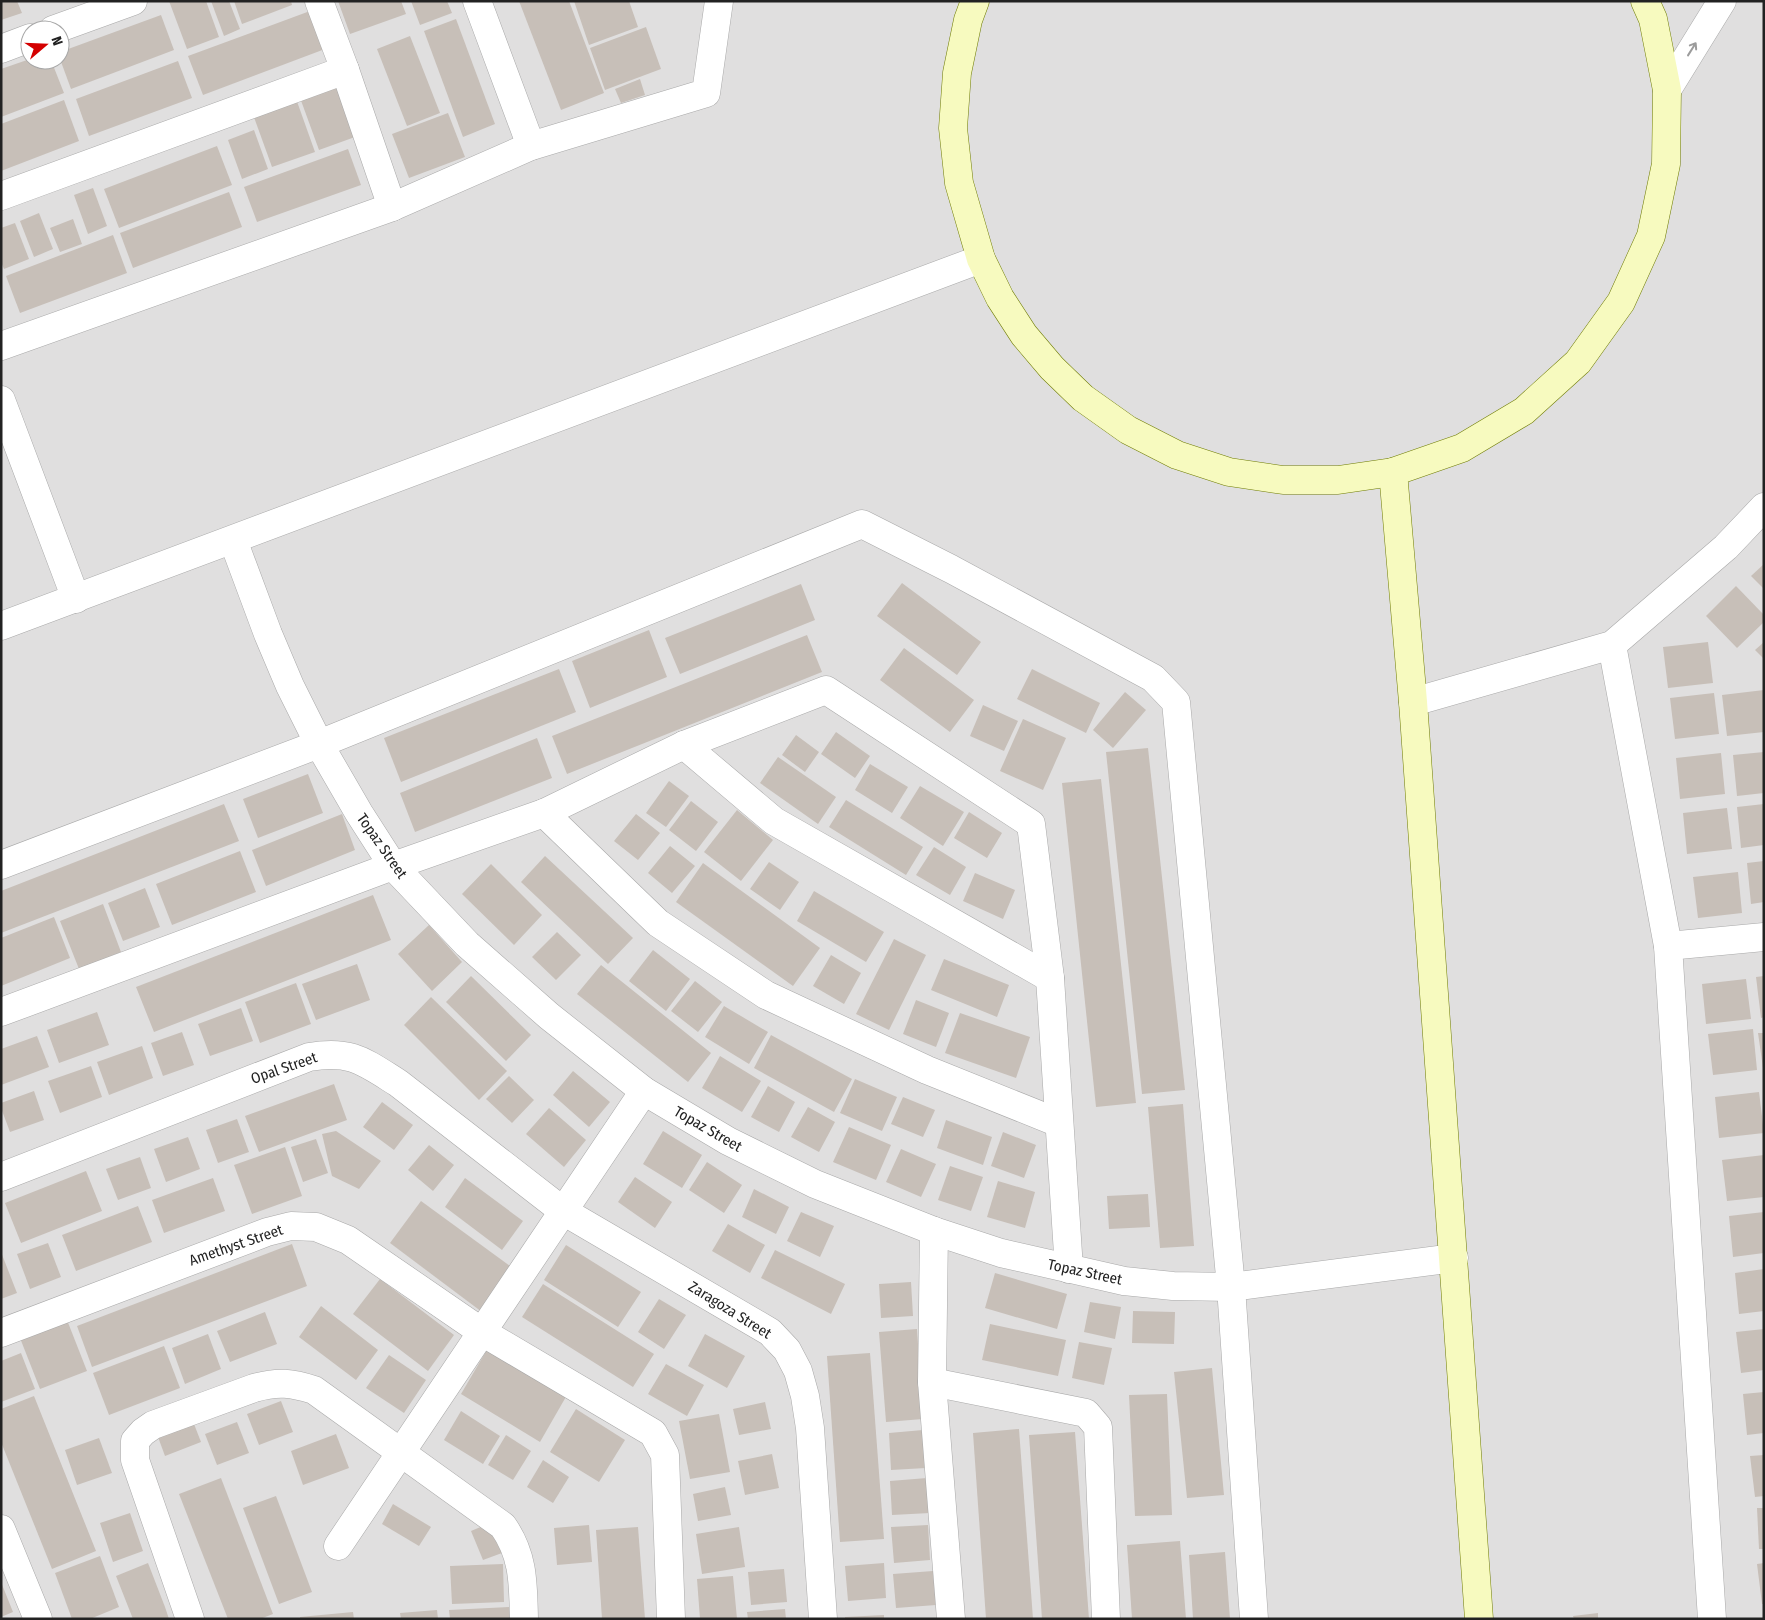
<svg xmlns="http://www.w3.org/2000/svg" width="1765" height="1620" viewBox="0 0 1765 1620" font-family="'Fira Sans Condensed',sans-serif">
<style>
.residential{fill:#e0dfdf;fill-rule:evenodd}
.building{fill:#c7bfb8}
.lines{fill:none;stroke-linecap:round;stroke-linejoin:round}
.street-casing{stroke:#a9a9a9;stroke-width:29}
.secondary-casing{stroke:#707d05;stroke-width:29}
.street{stroke:#fff;stroke-width:28}
.secondary{stroke:#f7fabf;stroke-width:28}
.oneway{stroke:#9c9c9c}
.labels{text-anchor:middle;stroke-width:5;stroke-linejoin:round;paint-order:stroke}
.street-label{font-size:15px;fill:#222;stroke:#fff}
</style>
<rect width="100%" height="100%" fill="#f2efe9"/>
<!-- residential -->
<path class="residential" d="M1,1H1764V1619H1ZM30,30H60V60H30Z"/>
<!-- building -->
<g class="building">
<polygon points="1,1 17,1 22,13 1,20"/>
<polygon points="169,1 206,1 219,37 187,49"/>
<polygon points="211,1 229,1 240,29 224,36"/>
<polygon points="234,1 291,1 292,5 242,24"/>
<polygon points="338,1 401,1 406,14 350,34"/>
<polygon points="411,1 447,1 452,13 420,25"/>
<polygon points="519,1 569,1 604,93 561,110"/>
<polygon points="574,1 629,1 638,27 589,45"/>
<polygon points="310,11 325,49 203,95 188,56"/>
<polygon points="161,15 174,50 71,89 60,59 60,52"/>
<polygon points="456,19 495,124 463,137 424,31"/>
<polygon points="646,27 661,69 605,90 590,48"/>
<polygon points="410,36 440,113 407,126 377,49"/>
<polygon points="30,59 51,60 64,93 1,117 1,69"/>
<polygon points="178,61 192,98 89,136 76,99"/>
<polygon points="640,79 645,95 621,103 615,89"/>
<polygon points="335,82 355,137 319,150 299,95"/>
<polygon points="294,93 315,152 272,167 251,109"/>
<polygon points="64,100 79,141 1,171 1,124"/>
<polygon points="448,113 465,157 409,178 392,134"/>
<polygon points="254,130 268,169 242,179 228,140"/>
<polygon points="217,146 232,185 119,228 104,189"/>
<polygon points="348,149 361,185 257,222 244,187"/>
<polygon points="93,188 107,226 88,234 74,195"/>
<polygon points="229,192 242,227 133,268 120,233"/>
<polygon points="39,213 53,249 34,257 20,221"/>
<polygon points="73,219 82,244 60,252 50,228"/>
<polygon points="15,223 29,259 4,269 1,262 1,228"/>
<polygon points="113,235 127,273 20,313 6,276"/>
<polygon points="1764,564 1764,589 1751,576"/>
<polygon points="902,583 981,642 957,675 877,616"/>
<polygon points="801,584 815,620 680,674 665,638"/>
<polygon points="1736,586 1764,615 1764,622 1737,648 1706,616"/>
<polygon points="649,630 667,677 590,708 572,661"/>
<polygon points="807,635 822,672 567,774 552,736"/>
<polygon points="1708,642 1713,683 1668,688 1663,647"/>
<polygon points="1764,642 1764,659 1755,650"/>
<polygon points="904,648 974,700 950,732 880,680"/>
<polygon points="559,669 576,712 401,782 384,738"/>
<polygon points="1032,669 1100,703 1086,733 1017,699"/>
<polygon points="1764,690 1764,732 1727,736 1722,695"/>
<polygon points="1125,692 1146,710 1113,748 1093,730"/>
<polygon points="1714,693 1719,734 1675,739 1670,698"/>
<polygon points="983,705 1018,721 1004,751 970,736"/>
<polygon points="1023,719 1066,738 1043,790 1000,771"/>
<polygon points="836,732 870,756 855,778 821,754"/>
<polygon points="796,735 819,752 805,772 782,755"/>
<polygon points="537,738 552,778 415,832 400,793"/>
<polygon points="1148,748 1185,1090 1142,1094 1106,752"/>
<polygon points="1764,752 1764,793 1737,796 1733,755"/>
<polygon points="1721,753 1725,794 1680,799 1676,758"/>
<polygon points="778,757 836,797 818,824 760,783"/>
<polygon points="870,764 908,787 892,813 855,790"/>
<polygon points="308,774 323,813 258,838 243,799"/>
<polygon points="1101,779 1136,1103 1096,1107 1062,783"/>
<polygon points="669,781 689,796 666,827 646,813"/>
<polygon points="920,786 964,812 943,846 900,818"/>
<polygon points="846,800 923,847 906,875 829,827"/>
<polygon points="691,801 718,822 696,851 669,830"/>
<polygon points="224,804 239,841 1,933 1,891"/>
<polygon points="1764,804 1764,845 1741,848 1737,807"/>
<polygon points="1727,808 1732,849 1687,854 1683,813"/>
<polygon points="737,810 773,840 741,881 704,852"/>
<polygon points="969,812 1002,833 987,858 954,838"/>
<polygon points="342,814 355,850 266,886 252,850"/>
<polygon points="636,814 660,833 638,860 614,841"/>
<polygon points="670,846 695,866 672,893 648,873"/>
<polygon points="934,847 966,867 950,895 916,875"/>
<polygon points="240,851 256,892 172,925 156,884"/>
<polygon points="545,856 633,938 608,964 521,882"/>
<polygon points="1764,861 1764,902 1751,904 1747,863"/>
<polygon points="769,862 799,882 780,910 750,889"/>
<polygon points="703,863 820,948 793,986 676,902"/>
<polygon points="491,864 542,915 514,945 462,894"/>
<polygon points="1738,872 1742,913 1698,918 1693,877"/>
<polygon points="975,873 1015,890 1003,919 963,901"/>
<polygon points="145,888 160,927 123,941 108,903"/>
<polygon points="814,891 884,932 866,962 797,921"/>
<polygon points="373,895 391,940 154,1032 136,987"/>
<polygon points="103,904 121,952 79,969 60,921"/>
<polygon points="54,917 70,958 1,986 1,938"/>
<polygon points="429,925 462,962 432,991 398,954"/>
<polygon points="557,932 581,955 556,980 532,957"/>
<polygon points="894,939 926,955 889,1030 856,1014"/>
<polygon points="653,950 690,979 666,1011 629,981"/>
<polygon points="831,955 861,973 844,1004 813,986"/>
<polygon points="944,959 1009,985 997,1017 931,990"/>
<polygon points="357,964 370,1000 316,1020 302,984"/>
<polygon points="601,965 711,1053 688,1082 577,994"/>
<polygon points="471,976 531,1035 506,1061 446,1002"/>
<polygon points="1764,976 1764,1017 1761,1018 1756,977"/>
<polygon points="1746,979 1751,1019 1706,1024 1702,984"/>
<polygon points="695,981 722,1002 698,1032 671,1011"/>
<polygon points="296,983 311,1024 260,1043 245,1002"/>
<polygon points="431,997 507,1071 479,1100 404,1025"/>
<polygon points="916,1000 949,1013 936,1047 903,1034"/>
<polygon points="724,1006 768,1032 749,1064 705,1037"/>
<polygon points="241,1008 253,1041 210,1056 198,1024"/>
<polygon points="97,1012 109,1045 59,1063 47,1030"/>
<polygon points="960,1013 1030,1037 1016,1078 945,1053"/>
<polygon points="1753,1029 1757,1070 1713,1075 1708,1034"/>
<polygon points="182,1032 194,1065 163,1076 151,1043"/>
<polygon points="1758,1033 1764,1033 1764,1068 1763,1068"/>
<polygon points="771,1035 852,1079 834,1112 754,1068"/>
<polygon points="37,1036 49,1067 1,1085 1,1049"/>
<polygon points="142,1046 153,1078 109,1095 97,1062"/>
<polygon points="720,1056 761,1081 742,1112 702,1088"/>
<polygon points="91,1066 102,1097 60,1113 48,1081"/>
<polygon points="573,1071 610,1102 589,1127 553,1095"/>
<polygon points="509,1076 534,1100 512,1123 486,1099"/>
<polygon points="855,1079 897,1097 882,1131 840,1113"/>
<polygon points="334,1084 347,1120 259,1152 245,1116"/>
<polygon points="768,1086 795,1102 779,1132 751,1117"/>
<polygon points="34,1091 44,1120 10,1132 1,1108 1,1103"/>
<polygon points="1759,1092 1764,1133 1719,1138 1715,1097"/>
<polygon points="903,1097 935,1110 923,1137 891,1124"/>
<polygon points="382,1102 413,1125 394,1150 363,1127"/>
<polygon points="1183,1104 1194,1246 1160,1248 1148,1107"/>
<polygon points="808,1107 835,1122 819,1152 791,1137"/>
<polygon points="549,1108 586,1140 564,1167 526,1134"/>
<polygon points="237,1119 249,1152 218,1163 206,1130"/>
<polygon points="946,1120 992,1137 983,1165 937,1148"/>
<polygon points="849,1127 891,1145 876,1180 833,1162"/>
<polygon points="336,1131 381,1161 359,1189 332,1176 322,1134"/>
<polygon points="663,1131 702,1155 682,1188 643,1164"/>
<polygon points="1003,1132 1036,1145 1024,1178 991,1166"/>
<polygon points="188,1137 200,1169 166,1182 154,1149"/>
<polygon points="316,1139 328,1173 303,1182 291,1147"/>
<polygon points="429,1145 454,1165 433,1191 408,1170"/>
<polygon points="285,1147 302,1196 252,1214 234,1165"/>
<polygon points="901,1149 936,1164 921,1197 886,1182"/>
<polygon points="1764,1155 1764,1197 1727,1201 1722,1160"/>
<polygon points="140,1157 151,1188 118,1200 106,1169"/>
<polygon points="707,1162 742,1185 724,1213 689,1190"/>
<polygon points="950,1166 983,1177 971,1211 938,1200"/>
<polygon points="86,1171 102,1211 21,1243 5,1203"/>
<polygon points="635,1177 672,1202 655,1228 618,1202"/>
<polygon points="213,1178 225,1211 164,1233 152,1200"/>
<polygon points="465,1178 523,1221 502,1250 445,1207"/>
<polygon points="998,1181 1035,1192 1025,1228 987,1217"/>
<polygon points="754,1189 789,1207 776,1234 742,1217"/>
<polygon points="1148,1194 1150,1227 1109,1229 1107,1196"/>
<polygon points="421,1201 514,1269 482,1312 390,1243"/>
<polygon points="138,1206 152,1242 76,1271 62,1235"/>
<polygon points="801,1212 834,1226 820,1257 787,1241"/>
<polygon points="1764,1212 1764,1253 1733,1257 1729,1216"/>
<polygon points="728,1224 765,1245 750,1273 712,1251"/>
<polygon points="48,1243 61,1277 30,1289 17,1254"/>
<polygon points="292,1244 307,1286 92,1367 77,1326"/>
<polygon points="566,1245 641,1292 618,1327 544,1280"/>
<polygon points="775,1250 845,1284 831,1314 761,1278"/>
<polygon points="1,1252 17,1293 1,1299"/>
<polygon points="1764,1269 1764,1311 1739,1314 1735,1273"/>
<polygon points="995,1273 1067,1294 1057,1329 985,1308"/>
<polygon points="380,1279 454,1335 428,1371 353,1314"/>
<polygon points="911,1282 913,1316 881,1318 879,1284"/>
<polygon points="543,1284 654,1354 633,1387 522,1317"/>
<polygon points="659,1299 686,1315 664,1349 638,1332"/>
<polygon points="1090,1302 1121,1307 1115,1339 1084,1332"/>
<polygon points="321,1306 378,1350 356,1380 299,1337"/>
<polygon points="1133,1311 1175,1312 1174,1344 1132,1343"/>
<polygon points="265,1312 277,1344 230,1362 217,1331"/>
<polygon points="67,1320 87,1371 40,1389 20,1338"/>
<polygon points="990,1324 1066,1340 1058,1376 982,1360"/>
<polygon points="917,1329 923,1419 886,1422 879,1332"/>
<polygon points="1764,1329 1764,1370 1741,1373 1736,1332"/>
<polygon points="208,1334 221,1369 185,1384 172,1348"/>
<polygon points="705,1334 745,1356 727,1388 688,1366"/>
<polygon points="1079,1342 1112,1348 1104,1385 1072,1378"/>
<polygon points="164,1346 180,1388 109,1415 93,1373"/>
<polygon points="488,1348 567,1395 540,1442 461,1394"/>
<polygon points="21,1353 35,1389 1,1402 1,1361"/>
<polygon points="870,1353 884,1539 840,1542 827,1356"/>
<polygon points="389,1355 426,1380 404,1413 366,1388"/>
<polygon points="666,1364 704,1385 687,1416 648,1394"/>
<polygon points="1212,1368 1224,1495 1187,1498 1174,1372"/>
<polygon points="1764,1392 1764,1433 1747,1435 1743,1394"/>
<polygon points="1167,1394 1172,1515 1135,1516 1129,1395"/>
<polygon points="34,1396 96,1551 52,1569 1,1442 1,1409"/>
<polygon points="281,1401 293,1432 259,1445 247,1414"/>
<polygon points="765,1402 771,1429 739,1435 733,1409"/>
<polygon points="576,1409 625,1440 599,1482 550,1452"/>
<polygon points="461,1411 500,1436 483,1464 444,1440"/>
<polygon points="719,1414 730,1472 690,1479 679,1421"/>
<polygon points="237,1422 249,1453 217,1465 205,1434"/>
<polygon points="194,1424 201,1442 165,1456 158,1437"/>
<polygon points="1019,1429 1033,1619 986,1619 973,1433"/>
<polygon points="923,1430 926,1468 891,1470 889,1433"/>
<polygon points="1075,1432 1089,1619 1042,1619 1029,1435"/>
<polygon points="336,1434 349,1468 303,1485 291,1451"/>
<polygon points="506,1435 531,1451 513,1480 488,1465"/>
<polygon points="99,1438 112,1473 77,1485 65,1450"/>
<polygon points="772,1454 779,1488 745,1495 738,1461"/>
<polygon points="1764,1455 1764,1496 1755,1497 1750,1456"/>
<polygon points="543,1460 569,1477 553,1503 527,1487"/>
<polygon points="221,1478 273,1614 260,1619 228,1619 179,1494"/>
<polygon points="927,1478 930,1513 892,1515 890,1481"/>
<polygon points="725,1487 731,1515 698,1521 693,1494"/>
<polygon points="276,1496 312,1592 279,1604 243,1508"/>
<polygon points="393,1504 431,1527 419,1546 382,1524"/>
<polygon points="1757,1508 1764,1508 1764,1549 1759,1549"/>
<polygon points="130,1513 143,1551 113,1562 100,1523"/>
<polygon points="490,1523 502,1553 483,1560 471,1531"/>
<polygon points="589,1525 592,1562 557,1565 554,1528"/>
<polygon points="928,1525 930,1560 894,1563 891,1527"/>
<polygon points="638,1527 645,1619 602,1619 596,1530"/>
<polygon points="739,1527 745,1567 702,1574 696,1534"/>
<polygon points="1180,1541 1186,1619 1132,1619 1127,1545"/>
<polygon points="1225,1552 1230,1619 1193,1619 1189,1555"/>
<polygon points="100,1556 119,1607 90,1619 72,1619 55,1573"/>
<polygon points="148,1563 165,1607 169,1619 133,1619 116,1576"/>
<polygon points="884,1563 886,1598 848,1601 845,1566"/>
<polygon points="1764,1563 1764,1604 1762,1604 1757,1564"/>
<polygon points="503,1564 504,1602 452,1604 450,1566"/>
<polygon points="784,1569 787,1602 751,1605 748,1572"/>
<polygon points="933,1571 936,1605 896,1608 893,1574"/>
<polygon points="733,1576 737,1619 700,1619 697,1579"/>
<polygon points="1,1582 13,1612 1,1617"/>
<polygon points="509,1607 510,1619 450,1619 449,1610"/>
<polygon points="785,1609 786,1619 748,1619 747,1612"/>
<polygon points="437,1610 438,1619 401,1619 400,1613"/>
<polygon points="353,1612 354,1619 300,1619 300,1617"/>
<polygon points="1598,1613 1598,1619 1574,1619 1573,1616"/>
<polygon points="884,1615 884,1619 845,1619 845,1617"/>
</g>
<g class="lines">
<defs>
<g id="street">
<polyline points="319,1 345,70 392,207"/>
<polyline points="477,1 531,146"/>
<polyline points="53,30 133,1"/>
<polyline points="1,49 30,38"/>
<polyline points="1667,90 1722,1"/>
<polyline points="1,196 345,70"/>
<polyline points="1,346 392,207 531,146 706,93 719,1"/>
<polyline points="1,400 76,599"/>
<polyline points="233,540 268,634 290,686 319,744 359,813 393,866 467,944 549,1016 644,1091 728,1141 815,1184 934,1231 1001,1253 1124,1281 1173,1286 1231,1287 1454,1258"/>
<polyline points="1,626 981,259"/>
<polyline points="1612,645 1668,946 1712,1619"/>
<polyline points="1413,702 1612,645 1726,547 1764,507"/>
<polyline points="684,745 774,821 1050,978"/>
<polyline points="544,813 658,923 766,995 927,1070 1059,1123"/>
<polyline points="1,865 319,744 862,524 951,569 1153,678 1176,702 1231,1287 1254,1619"/>
<polyline points="1668,946 1764,937"/>
<polyline points="1,1012 393,866 544,813 684,745 826,690 1031,824 1050,978 1069,1269"/>
<path d="M1,1177L309,1057C351,1050 363,1061 398,1083L563,1211L770,1332L787,1350L798,1371L805,1396L810,1428L823,1619"/>
<polyline points="934,1231 932,1382 951,1619"/>
<polyline points="1,1333 267,1232 291,1226 316,1227 348,1240 482,1332 653,1433 665,1455 671,1619"/>
<polyline points="932,1382 1086,1413 1098,1427 1106,1619"/>
<polyline points="1,1529 38,1619"/>
<polyline points="338,1546 644,1091"/>
<path d="M190,1619L135,1460V1441L143,1432L153,1425L254,1388C278,1381 292,1383 314,1390L503,1526C524,1556 523,1584 524,1619"/>
</g>
<g id="secondary">
<polyline points="975,1 968,20 957,73 953,128 959,183 981,259 1000,298 1024,335 1052,368 1083,398 1128,430 1177,455 1229,472 1283,480 1338,480 1393,472 1462,448 1524,411 1578,362 1621,302 1651,236 1666,164 1667,90 1653,19 1645,1"/>
<polyline points="1393,472 1413,702 1479,1619"/>
</g>
</defs>
<!-- street casing -->
<use href="#street" class="street-casing"/>
<!-- secondary casing -->
<use href="#secondary" class="secondary-casing"/>
<!-- street -->
<use href="#street" class="street"/>
<!-- secondary -->
<use href="#secondary" class="secondary"/>
</g>
<!-- one-way arrows -->
<defs><path id="oneway-shaft" d="M-6 0H5M1.5-3L5.5 0L1.5 3" fill="none" stroke-width="1.6" stroke-linecap="round" stroke-linejoin="round" transform="scale(1.25)"/></defs>
<use class="oneway" href="#oneway-shaft" transform="translate(1692 49) rotate(-58)"/>
<g class="labels">
<!-- street labels -->
<g class="street-label">
<text transform="translate(382 846) rotate(55)" y="5">Topaz Street</text>
<text transform="translate(284 1068) rotate(-19)" y="5">Opal Street</text>
<text transform="translate(708 1129) rotate(30)" y="5">Topaz Street</text>
<text transform="translate(236 1245) rotate(-19)" y="5">Amethyst Street</text>
<text transform="translate(1085 1272) rotate(12)" y="5">Topaz Street</text>
<text transform="translate(730 1310) rotate(32)" y="5">Zaragoza Street</text>
</g>
</g>
<!-- border -->
<rect width="1765" height="1620" fill="none" stroke="#222222" stroke-width="5"/>
<!-- north arrow -->
<g transform="translate(45 45) rotate(71)"><circle r="24" fill="#ffffff" stroke="#a7a7a7"/>
<path d="M0-4L9 19L0 12L-9 19Z" fill="#d40000"/>
<text y="-8" font-size="14" font-weight="bold" text-anchor="middle" fill="#222222">N</text>
</g>
</svg>
